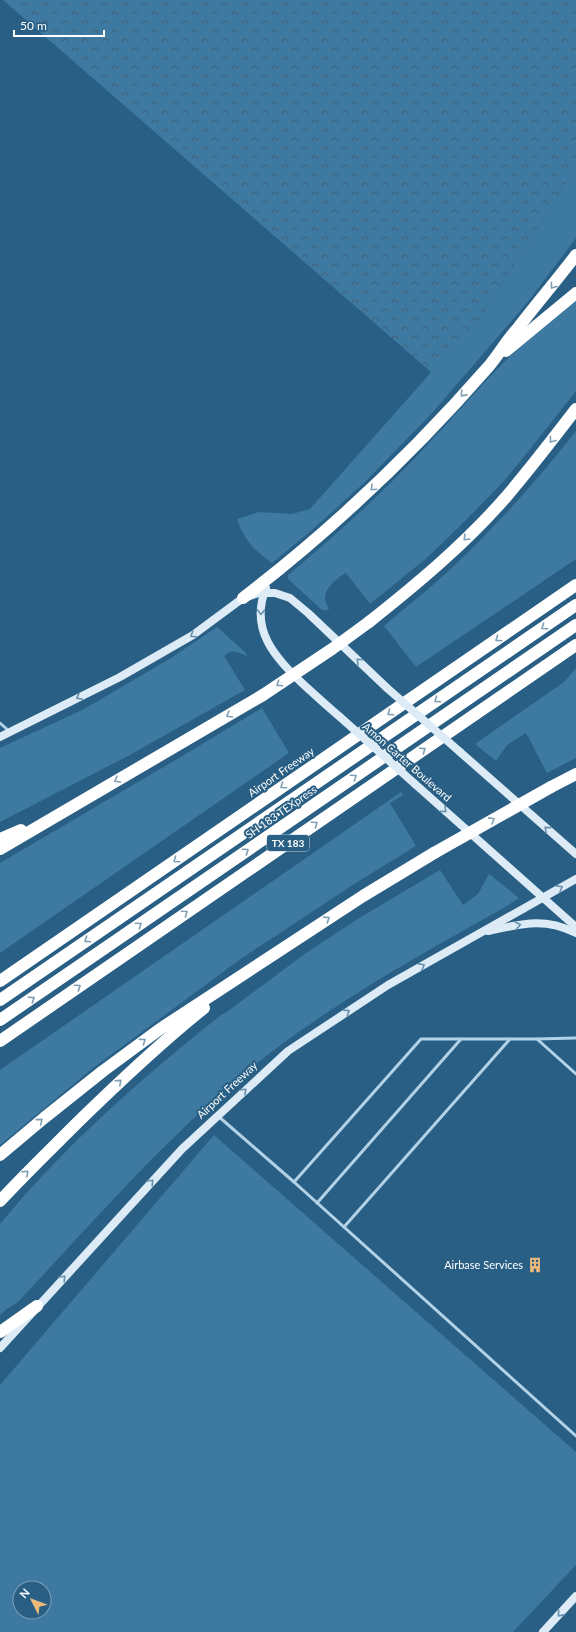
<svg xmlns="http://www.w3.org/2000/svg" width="576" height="1632" viewBox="0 0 576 1632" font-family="Lato,sans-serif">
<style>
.green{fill:#3d79a0;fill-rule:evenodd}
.forest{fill:url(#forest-crowns)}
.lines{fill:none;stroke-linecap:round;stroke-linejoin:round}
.lane{stroke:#b2d2e7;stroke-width:3}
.secondary{stroke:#dcebf6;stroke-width:8}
.highway{stroke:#fff;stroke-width:12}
.secondary-bridge{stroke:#dcebf6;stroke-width:8}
.highway-bridge{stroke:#fff;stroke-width:12}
.oneway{stroke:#7f9fb5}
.oneway2{stroke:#6890ac}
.labels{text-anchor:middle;stroke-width:4;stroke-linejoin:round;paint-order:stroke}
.shield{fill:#295f84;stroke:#bfcfda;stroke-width:1}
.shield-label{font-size:10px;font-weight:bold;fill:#fff}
.street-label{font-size:11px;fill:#fff;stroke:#295f84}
.poi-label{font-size:11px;fill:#fff;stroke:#295f84;text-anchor:end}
</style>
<defs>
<pattern id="forest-crowns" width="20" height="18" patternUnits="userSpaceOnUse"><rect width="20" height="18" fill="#3d79a0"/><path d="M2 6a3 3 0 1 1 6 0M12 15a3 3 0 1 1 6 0" fill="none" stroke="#446276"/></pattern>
</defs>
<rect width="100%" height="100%" fill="#295f84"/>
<!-- green -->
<g class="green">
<path d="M576,161V238L527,303L432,413L364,483L311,531L272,563C255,551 244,540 237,519L259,512L292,514L310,509L480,317L567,182Z"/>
<path d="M576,299V391L527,453L503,482L468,518L428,557L370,604L346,573C338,577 325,588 325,598C325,602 328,607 329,610H322L288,579V575C337,534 384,492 427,445C453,418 477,389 503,363C526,340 551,320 576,299Z"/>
<path d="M576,431V559L416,667L384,626C408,605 433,586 456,564C499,523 539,478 576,431Z"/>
<path d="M217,627L246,653L247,656C238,652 232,648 224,656L245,690L128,756L0,822V748L84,709L171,658Z"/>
<polygon points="576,668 576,758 547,773 526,733 507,745 496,761 475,744 564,682"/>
<polygon points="262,708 289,753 0,953 0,863 184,755"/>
<polygon points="401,792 403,795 390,803 416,846 359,881 242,958 93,1068 0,1145 0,1070"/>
<path d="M440,870L463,905L478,894L489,874L519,898L507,906C427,951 347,995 274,1050C178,1123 99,1216 17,1303L8,1308L0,1315V1224C65,1145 142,1078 222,1014H224L306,953L356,920Z"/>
<path d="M214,1135L576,1452V1565L513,1632H0V1385ZM20,1588H44V1612H20Z"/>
</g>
<!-- forest -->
<polygon class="forest" points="3,0 576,0 576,161 567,182 480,317 432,373"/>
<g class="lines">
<!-- lane -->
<g class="lane">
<polyline points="0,723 9,731"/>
<polyline points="537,1039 576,1038"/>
<polyline points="218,1116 294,1182 421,1039 537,1039 576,1074"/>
<polyline points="294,1182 576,1436"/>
<polyline points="317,1203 461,1039"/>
<polyline points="344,1227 510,1039"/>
</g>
<!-- secondary -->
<g class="secondary">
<path d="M266,588C249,630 275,657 303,684C315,695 327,706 340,717"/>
<polyline points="0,737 120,677 193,635 243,598 259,593 275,593 290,598 308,613 387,688"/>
<polyline points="460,752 576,854"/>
<polyline points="415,784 576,927"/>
<path d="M488,931C521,924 544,917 576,933"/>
<polyline points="0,1348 182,1149 288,1051 388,985 576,879"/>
<polyline points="543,1632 576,1596"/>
</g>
<!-- highway -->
<g class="highway">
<polyline points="506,351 576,293"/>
<path d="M243,598C333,529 414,452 489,366C499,354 507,340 518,328C537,303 557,280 576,255"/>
<path d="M369,622C417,584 465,544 506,497C530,469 553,439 576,409"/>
<polyline points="551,787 576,774"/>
<polyline points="0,839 21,830"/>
<polyline points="0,849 263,695"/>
<polyline points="0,981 576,585"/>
<polyline points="0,1000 576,605"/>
<polyline points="0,1020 576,625"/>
<polyline points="0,1041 576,645"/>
<polyline points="0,1155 44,1118 103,1071 160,1029 363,896 434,853"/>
<path d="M0,1201C25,1174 51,1149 77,1123C118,1083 159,1044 204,1008"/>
<polyline points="0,1332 37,1306"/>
</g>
<!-- secondary-bridge -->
<g class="secondary-bridge">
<polyline points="387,688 460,752"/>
<polyline points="340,717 415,784"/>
</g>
<!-- highway-bridge -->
<g class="highway-bridge">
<polyline points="263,695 332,649 369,622"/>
<polyline points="434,853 551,787"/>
</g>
</g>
<!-- one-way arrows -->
<defs><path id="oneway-chevron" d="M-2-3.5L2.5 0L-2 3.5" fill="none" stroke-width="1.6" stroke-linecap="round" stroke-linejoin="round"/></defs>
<g class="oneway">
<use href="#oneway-chevron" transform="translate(553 286) rotate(128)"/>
<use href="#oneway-chevron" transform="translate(463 394) rotate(132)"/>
<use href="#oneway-chevron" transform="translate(552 440) rotate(127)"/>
<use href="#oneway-chevron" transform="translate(373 488) rotate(137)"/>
<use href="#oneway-chevron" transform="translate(466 538) rotate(134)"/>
<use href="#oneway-chevron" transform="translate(544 627) rotate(145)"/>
<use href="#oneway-chevron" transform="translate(498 639) rotate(146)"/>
<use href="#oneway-chevron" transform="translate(279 684) rotate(146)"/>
<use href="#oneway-chevron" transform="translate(437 700) rotate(146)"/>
<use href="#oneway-chevron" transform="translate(390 713) rotate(146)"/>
<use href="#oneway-chevron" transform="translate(229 715) rotate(149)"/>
<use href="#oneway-chevron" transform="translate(423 750) rotate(-34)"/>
<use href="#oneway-chevron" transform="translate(354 777) rotate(-35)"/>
<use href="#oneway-chevron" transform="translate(117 780) rotate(150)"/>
<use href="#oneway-chevron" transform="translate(283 786) rotate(145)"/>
<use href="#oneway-chevron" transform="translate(492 820) rotate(-29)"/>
<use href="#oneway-chevron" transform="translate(315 824) rotate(-35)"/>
<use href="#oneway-chevron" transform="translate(246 851) rotate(-35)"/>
<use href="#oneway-chevron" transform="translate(176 860) rotate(145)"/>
<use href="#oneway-chevron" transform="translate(185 913) rotate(-35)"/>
<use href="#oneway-chevron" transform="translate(327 919) rotate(-33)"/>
<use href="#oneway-chevron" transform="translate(139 925) rotate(-35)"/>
<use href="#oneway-chevron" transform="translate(87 940) rotate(146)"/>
<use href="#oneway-chevron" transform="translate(78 987) rotate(-35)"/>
<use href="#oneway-chevron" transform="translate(32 999) rotate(-34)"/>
<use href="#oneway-chevron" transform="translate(143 1041) rotate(-36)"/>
<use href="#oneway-chevron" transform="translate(119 1082) rotate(-42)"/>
<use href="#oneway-chevron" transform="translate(40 1121) rotate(-40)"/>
<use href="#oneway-chevron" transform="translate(26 1173) rotate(-44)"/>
</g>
<g class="oneway2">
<use href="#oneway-chevron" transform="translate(261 612) rotate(92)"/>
<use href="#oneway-chevron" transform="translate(193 635) rotate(148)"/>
<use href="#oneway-chevron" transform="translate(359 661) rotate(-137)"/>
<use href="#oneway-chevron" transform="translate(79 697) rotate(153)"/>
<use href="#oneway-chevron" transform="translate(444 810) rotate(42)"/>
<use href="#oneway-chevron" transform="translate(547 829) rotate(-139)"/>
<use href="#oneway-chevron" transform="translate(560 888) rotate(-29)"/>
<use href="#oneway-chevron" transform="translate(518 925) rotate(-12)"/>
<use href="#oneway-chevron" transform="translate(422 966) rotate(-29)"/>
<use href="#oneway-chevron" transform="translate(347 1012) rotate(-33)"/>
<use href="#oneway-chevron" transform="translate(244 1091) rotate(-43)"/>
<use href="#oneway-chevron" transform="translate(151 1182) rotate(-47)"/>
<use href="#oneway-chevron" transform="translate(63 1278) rotate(-47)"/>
<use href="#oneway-chevron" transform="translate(560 1614) rotate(132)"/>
</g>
<!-- icons -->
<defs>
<symbol id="building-bare" viewBox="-9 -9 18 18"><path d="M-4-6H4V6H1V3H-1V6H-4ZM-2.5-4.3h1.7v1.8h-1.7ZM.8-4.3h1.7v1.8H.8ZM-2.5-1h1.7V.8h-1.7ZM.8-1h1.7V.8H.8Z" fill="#eeba79" stroke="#295f84" stroke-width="2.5" paint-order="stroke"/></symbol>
</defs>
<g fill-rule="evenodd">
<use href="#building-bare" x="524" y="1254" width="22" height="22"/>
</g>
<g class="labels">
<!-- shield labels -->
<rect class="shield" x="267" y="835" width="42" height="16" rx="3"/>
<g class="shield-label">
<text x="288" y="847">TX 183</text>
</g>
<!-- street labels -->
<g class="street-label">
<text transform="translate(407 762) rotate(41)" y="4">Amon Carter Boulevard</text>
<text transform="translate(281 772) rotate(-35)" y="4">Airport Freeway</text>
<text transform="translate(281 812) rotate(-35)" y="4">SH 183 TEXpress</text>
<text transform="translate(227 1090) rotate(-43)" y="4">Airport Freeway</text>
</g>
<!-- poi labels -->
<g class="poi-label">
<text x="523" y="1269">Airbase Services</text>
</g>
</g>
<!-- north arrow -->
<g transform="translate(32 1600) rotate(312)"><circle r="19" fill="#295f84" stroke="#7f9fb5"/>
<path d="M0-3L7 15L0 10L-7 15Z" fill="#eeba79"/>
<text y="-6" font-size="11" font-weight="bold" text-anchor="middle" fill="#ffffff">N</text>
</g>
<!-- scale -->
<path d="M14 30v6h90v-6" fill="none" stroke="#ffffff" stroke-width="2"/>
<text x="20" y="30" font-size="12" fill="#ffffff" stroke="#295f84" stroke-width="3" paint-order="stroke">50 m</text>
</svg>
